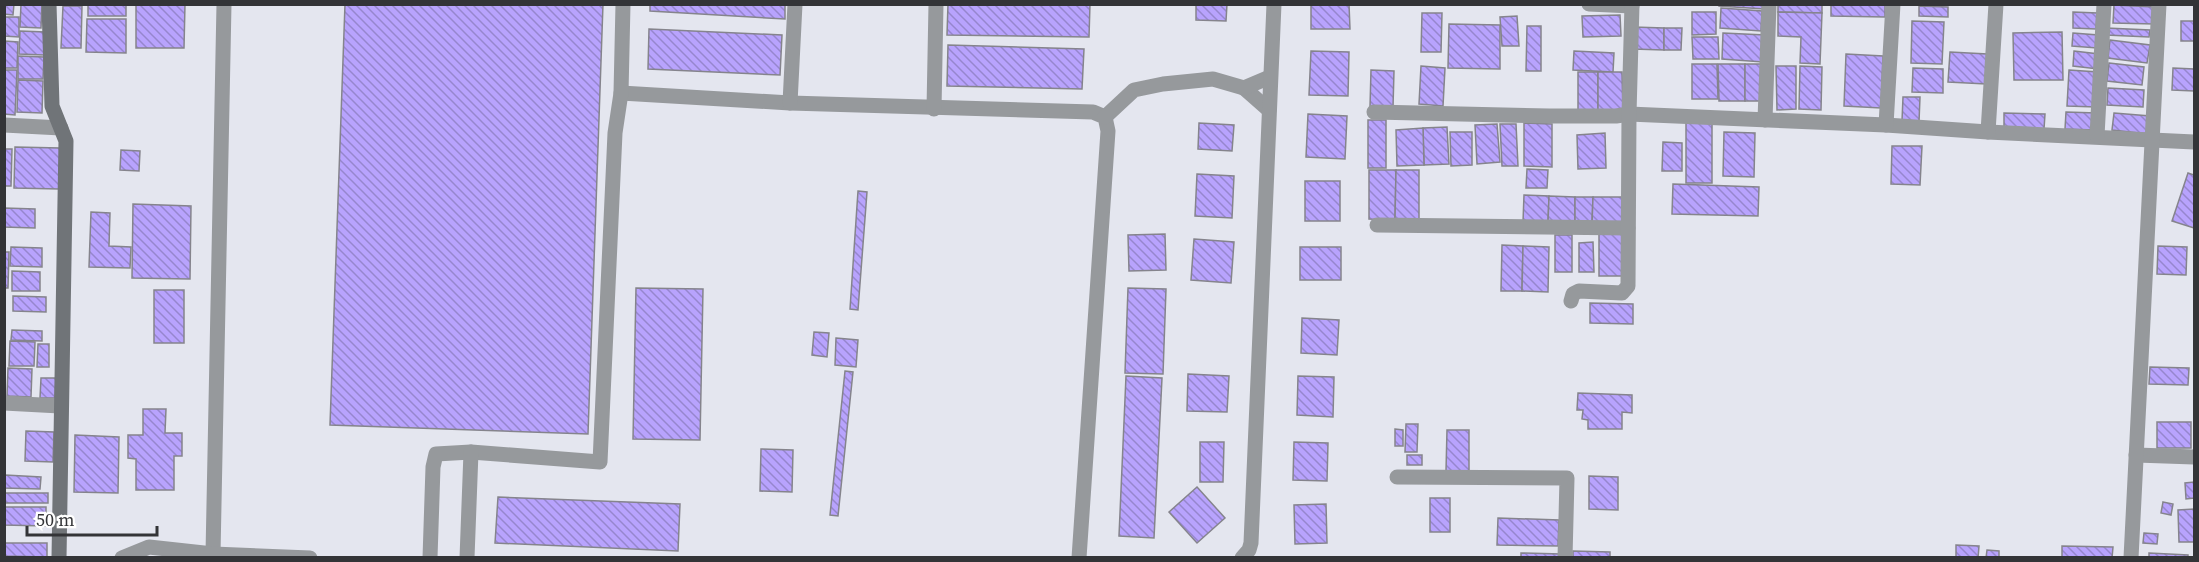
<svg xmlns="http://www.w3.org/2000/svg" width="2199" height="562" viewBox="0 0 2199 562" font-family="'Source Serif 4',serif">
<style>
.building{fill:url(#building-back-hatch);stroke:#85848c;stroke-width:1.5}
.lines{fill:none;stroke-linecap:round;stroke-linejoin:round}
.street{stroke:#96999c;stroke-width:15}
.secondary{stroke:#707478;stroke-width:15}
</style>
<defs>
<pattern id="building-back-hatch" width="6" height="6" patternUnits="userSpaceOnUse" patternTransform="scale(1.5)"><rect width="6" height="6" fill="#b8a3fd"/><path d="M-1 5l2 2M0 0l6 6M5-1l2 2" fill="none" stroke="#9686ce"/></pattern>
</defs>
<rect width="100%" height="100%" fill="#e4e6ef"/>
<!-- building -->
<g class="building">
<polygon points="4,4 14,4 13,15 4,14"/>
<polygon points="21,4 42,4 41,28 20,27"/>
<rect x="88" y="4" width="38" height="12"/>
<polygon points="136,4 185,4 184,48 136,48"/>
<polygon points="345,4 603,4 588,434 330,425"/>
<polygon points="650,4 785,4 785,19 650,11"/>
<polygon points="948,4 1090,4 1089,37 947,35"/>
<polygon points="1196,4 1227,4 1226,21 1196,20"/>
<polygon points="1311,4 1349,4 1350,29 1311,29"/>
<polygon points="1719,4 1764,4 1764,9 1719,6"/>
<polygon points="1778,4 1822,4 1822,13 1778,12"/>
<polygon points="1831,4 1885,4 1885,17 1831,16"/>
<polygon points="2114,5 2155,7 2154,24 2113,23"/>
<polygon points="63,6 82,6 81,48 61,48"/>
<polygon points="1919,6 1948,7 1948,17 1919,16"/>
<polygon points="1721,8 1762,11 1761,31 1720,28"/>
<polygon points="1692,12 1716,12 1716,34 1692,35"/>
<polygon points="1778,12 1822,13 1820,64 1800,63 1801,37 1778,36"/>
<polygon points="2073,12 2097,13 2096,29 2073,28"/>
<polygon points="1422,13 1442,13 1441,52 1421,52"/>
<polygon points="1620,15 1621,36 1583,37 1582,16"/>
<polygon points="1517,16 1519,46 1502,46 1500,17"/>
<polygon points="4,17 19,17 19,37 4,36"/>
<polygon points="87,19 126,19 126,53 86,52"/>
<polygon points="1912,21 1944,22 1942,64 1911,63"/>
<rect x="2181" y="21" width="13" height="20"/>
<polygon points="1449,24 1500,25 1500,69 1448,68"/>
<polygon points="1527,26 1541,26 1541,71 1526,71"/>
<polygon points="1633,27 1664,28 1664,50 1633,49"/>
<polygon points="1664,28 1682,28 1681,50 1664,50"/>
<polygon points="2106,28 2150,30 2149,37 2106,35"/>
<polygon points="649,29 782,35 780,75 648,69"/>
<polygon points="20,31 45,32 44,55 19,54"/>
<polygon points="2062,32 2063,80 2014,80 2013,33"/>
<polygon points="1723,33 1765,35 1763,62 1722,59"/>
<polygon points="2073,33 2098,35 2097,48 2072,46"/>
<polygon points="1692,37 1718,37 1719,59 1693,59"/>
<polygon points="2110,40 2150,45 2147,63 2108,58"/>
<polygon points="4,41 18,42 17,68 4,68"/>
<polygon points="948,45 1084,49 1082,89 947,86"/>
<polygon points="1311,51 1349,52 1348,96 1309,95"/>
<polygon points="1574,51 1614,53 1613,72 1573,70"/>
<polygon points="2074,51 2099,54 2098,69 2073,66"/>
<polygon points="1950,52 1987,54 1986,84 1948,82"/>
<polygon points="1846,54 1883,56 1881,108 1844,106"/>
<polygon points="18,56 44,57 43,79 18,79"/>
<polygon points="2109,63 2144,67 2142,85 2107,81"/>
<polygon points="1692,64 1717,64 1718,99 1692,99"/>
<polygon points="1718,64 1745,64 1745,101 1719,101"/>
<rect x="1745" y="64" width="16" height="37"/>
<polygon points="1421,66 1445,68 1443,106 1419,104"/>
<polygon points="1776,66 1796,66 1796,109 1777,110"/>
<polygon points="1800,66 1822,67 1821,110 1799,109"/>
<polygon points="1913,68 1943,69 1943,93 1912,92"/>
<polygon points="2173,68 2194,69 2194,91 2172,90"/>
<polygon points="4,70 17,70 15,115 4,114"/>
<polygon points="1371,70 1394,71 1393,107 1370,107"/>
<polygon points="2069,70 2098,72 2096,107 2067,106"/>
<rect x="1578" y="72" width="20" height="41"/>
<polygon points="1598,72 1622,72 1623,113 1598,113"/>
<polygon points="18,80 43,81 42,113 17,112"/>
<polygon points="2108,88 2144,90 2143,107 2107,105"/>
<polygon points="1903,97 1920,97 1919,122 1902,121"/>
<polygon points="2066,112 2096,113 2095,130 2065,129"/>
<polygon points="2004,113 2045,114 2044,129 2004,127"/>
<polygon points="2114,113 2150,116 2148,134 2112,130"/>
<polygon points="1308,114 1347,116 1345,159 1306,157"/>
<rect x="1368" y="120" width="18" height="48"/>
<polygon points="1199,123 1234,125 1232,151 1198,149"/>
<polygon points="1524,123 1552,124 1552,167 1524,166"/>
<rect x="1686" y="123" width="26" height="60"/>
<polygon points="1497,124 1500,162 1477,164 1475,125"/>
<polygon points="1500,124 1516,124 1518,166 1502,166"/>
<polygon points="1447,127 1449,164 1424,165 1423,128"/>
<polygon points="1423,128 1424,165 1397,166 1396,130"/>
<polygon points="1450,132 1472,132 1472,165 1451,166"/>
<polygon points="1724,132 1755,133 1754,177 1723,176"/>
<polygon points="1605,133 1606,168 1578,169 1577,135"/>
<polygon points="1663,142 1682,143 1682,171 1662,171"/>
<polygon points="1892,146 1922,146 1920,185 1891,184"/>
<polygon points="15,147 60,148 59,189 14,188"/>
<polygon points="4,149 12,149 11,186 4,186"/>
<polygon points="121,150 140,151 139,171 120,170"/>
<polygon points="1527,169 1548,170 1547,188 1526,188"/>
<polygon points="1369,170 1396,170 1395,220 1369,219"/>
<polygon points="1396,170 1419,170 1419,220 1395,220"/>
<polygon points="2188,173 2194,175 2194,228 2172,221"/>
<polygon points="1197,174 1234,176 1232,218 1195,216"/>
<rect x="1305" y="181" width="35" height="40"/>
<polygon points="1673,184 1759,187 1758,216 1672,214"/>
<polygon points="858,191 867,192 858,310 850,309"/>
<polygon points="1524,195 1549,196 1548,223 1523,222"/>
<polygon points="1549,196 1575,197 1575,224 1548,223"/>
<polygon points="1575,197 1593,197 1592,224 1575,224"/>
<polygon points="1593,197 1623,197 1623,225 1592,224"/>
<polygon points="133,204 191,206 190,279 132,278"/>
<polygon points="4,208 35,209 35,228 4,227"/>
<polygon points="91,212 110,213 109,246 131,247 130,268 89,267"/>
<polygon points="1599,233 1625,234 1624,276 1599,276"/>
<polygon points="1165,234 1166,270 1129,271 1128,235"/>
<rect x="1555" y="235" width="17" height="37"/>
<polygon points="1194,239 1234,242 1231,283 1191,280"/>
<polygon points="1593,242 1594,272 1579,272 1579,243"/>
<polygon points="1502,245 1523,246 1522,291 1501,291"/>
<polygon points="1523,246 1549,247 1548,292 1522,291"/>
<polygon points="2158,246 2187,247 2186,275 2157,274"/>
<polygon points="11,247 42,248 42,267 10,266"/>
<rect x="1300" y="247" width="41" height="33"/>
<polygon points="4,252 9,252 8,288 4,288"/>
<polygon points="12,271 40,272 40,291 12,291"/>
<polygon points="636,288 703,289 700,440 633,439"/>
<polygon points="1128,288 1166,289 1163,374 1125,373"/>
<rect x="154" y="290" width="30" height="53"/>
<polygon points="13,296 46,297 46,312 13,311"/>
<polygon points="1590,303 1633,304 1633,324 1590,323"/>
<polygon points="1302,318 1339,320 1337,355 1301,353"/>
<polygon points="12,330 42,331 42,341 11,340"/>
<polygon points="814,332 829,333 827,357 812,355"/>
<polygon points="836,338 858,340 856,367 835,365"/>
<polygon points="10,341 35,342 34,366 9,366"/>
<polygon points="38,344 49,344 49,367 37,367"/>
<polygon points="2150,367 2189,368 2188,385 2149,384"/>
<polygon points="8,368 32,369 31,397 7,396"/>
<polygon points="845,371 853,372 838,516 830,515"/>
<polygon points="1188,374 1229,376 1227,412 1187,411"/>
<polygon points="1126,376 1162,378 1154,538 1119,536"/>
<polygon points="1298,376 1334,377 1333,417 1297,415"/>
<polygon points="41,378 56,378 55,398 40,398"/>
<polygon points="1578,393 1632,395 1632,413 1622,412 1622,429 1588,429 1588,420 1582,419 1583,410 1577,410"/>
<polygon points="143,409 166,409 165,433 182,433 182,456 174,456 174,490 136,490 136,459 128,458 128,435 143,435"/>
<rect x="2157" y="422" width="34" height="26"/>
<polygon points="1406,424 1418,424 1417,452 1405,452"/>
<polygon points="1395,429 1403,430 1403,446 1395,446"/>
<polygon points="1447,430 1469,430 1469,471 1446,471"/>
<polygon points="26,431 54,432 53,462 25,461"/>
<polygon points="75,435 119,437 118,493 74,492"/>
<polygon points="1200,442 1224,442 1223,482 1200,482"/>
<polygon points="1294,442 1328,443 1327,481 1293,480"/>
<polygon points="761,449 793,450 792,492 760,491"/>
<rect x="1407" y="455" width="15" height="10"/>
<polygon points="5,475 41,477 40,489 4,488"/>
<polygon points="1589,476 1618,477 1618,510 1589,509"/>
<polygon points="2194,482 2194,498 2186,499 2185,483"/>
<polygon points="1197,487 1225,518 1197,543 1169,512"/>
<rect x="4" y="493" width="44" height="10"/>
<polygon points="498,497 680,504 678,551 495,543"/>
<rect x="1430" y="498" width="20" height="34"/>
<polygon points="2163,502 2173,504 2171,515 2161,513"/>
<polygon points="1326,504 1327,543 1295,544 1294,505"/>
<polygon points="4,507 46,507 46,526 4,525"/>
<polygon points="2194,509 2194,542 2179,542 2178,510"/>
<polygon points="1498,518 1559,520 1558,546 1497,545"/>
<polygon points="2144,533 2158,534 2157,544 2143,543"/>
<polygon points="4,543 47,543 47,557 4,556"/>
<polygon points="1956,545 1979,546 1978,558 1956,558"/>
<polygon points="2062,546 2113,547 2112,558 2062,558"/>
<polygon points="1987,550 1999,551 1999,558 1986,558"/>
<polygon points="1573,551 1610,552 1610,558 1573,558"/>
<polygon points="1521,553 1561,554 1561,558 1521,558"/>
<polygon points="2149,553 2188,555 2188,558 2149,558"/>
</g>
<g class="lines">
<!-- street -->
<g class="street">
<polyline points="1589,4 1632,6"/>
<polyline points="1244,88 1269,110"/>
<polyline points="621,93 790,103 1093,112 1105,117 1108,131 1079,558"/>
<polyline points="790,103 795,4"/>
<polyline points="934,109 936,4"/>
<polyline points="1374,112 1549,116 1616,116 1629,114 1886,125 1988,132 2194,142"/>
<polyline points="1105,117 1134,90 1163,84 1213,79 1244,88 1270,77"/>
<polyline points="1765,120 1769,4"/>
<polyline points="4,125 61,128"/>
<polyline points="1886,125 1893,4"/>
<polyline points="1988,132 1996,4"/>
<polyline points="2097,136 2104,4"/>
<polyline points="1377,225 1628,228"/>
<polyline points="1571,301 1573,294 1579,291 1622,293 1628,286 1629,114 1632,4"/>
<polyline points="4,403 60,406"/>
<polyline points="2136,455 2194,457"/>
<polyline points="1397,477 1567,478 1565,558"/>
<polyline points="213,554 224,4"/>
<polyline points="122,558 149,547 213,554 310,558"/>
<polyline points="430,558 433,467 436,454 471,452 600,462 615,133 621,93 623,4"/>
<polyline points="467,558 471,452"/>
<polyline points="1242,558 1249,550 1251,543 1274,4"/>
<polyline points="2131,558 2159,4"/>
</g>
<!-- secondary -->
<polyline class="secondary" points="49,4 52,106 66,141 59,558"/>
</g>
<!-- border -->
<rect width="2199" height="562" fill="none" stroke="#333437" stroke-width="12"/>
<!-- scale -->
<path d="M27 526v9h130v-9" fill="none" stroke="#333437" stroke-width="3"/>
<text x="36" y="526" font-size="18" fill="#333437" stroke="#ffffff" stroke-width="4.5" paint-order="stroke">50 m</text>
</svg>
